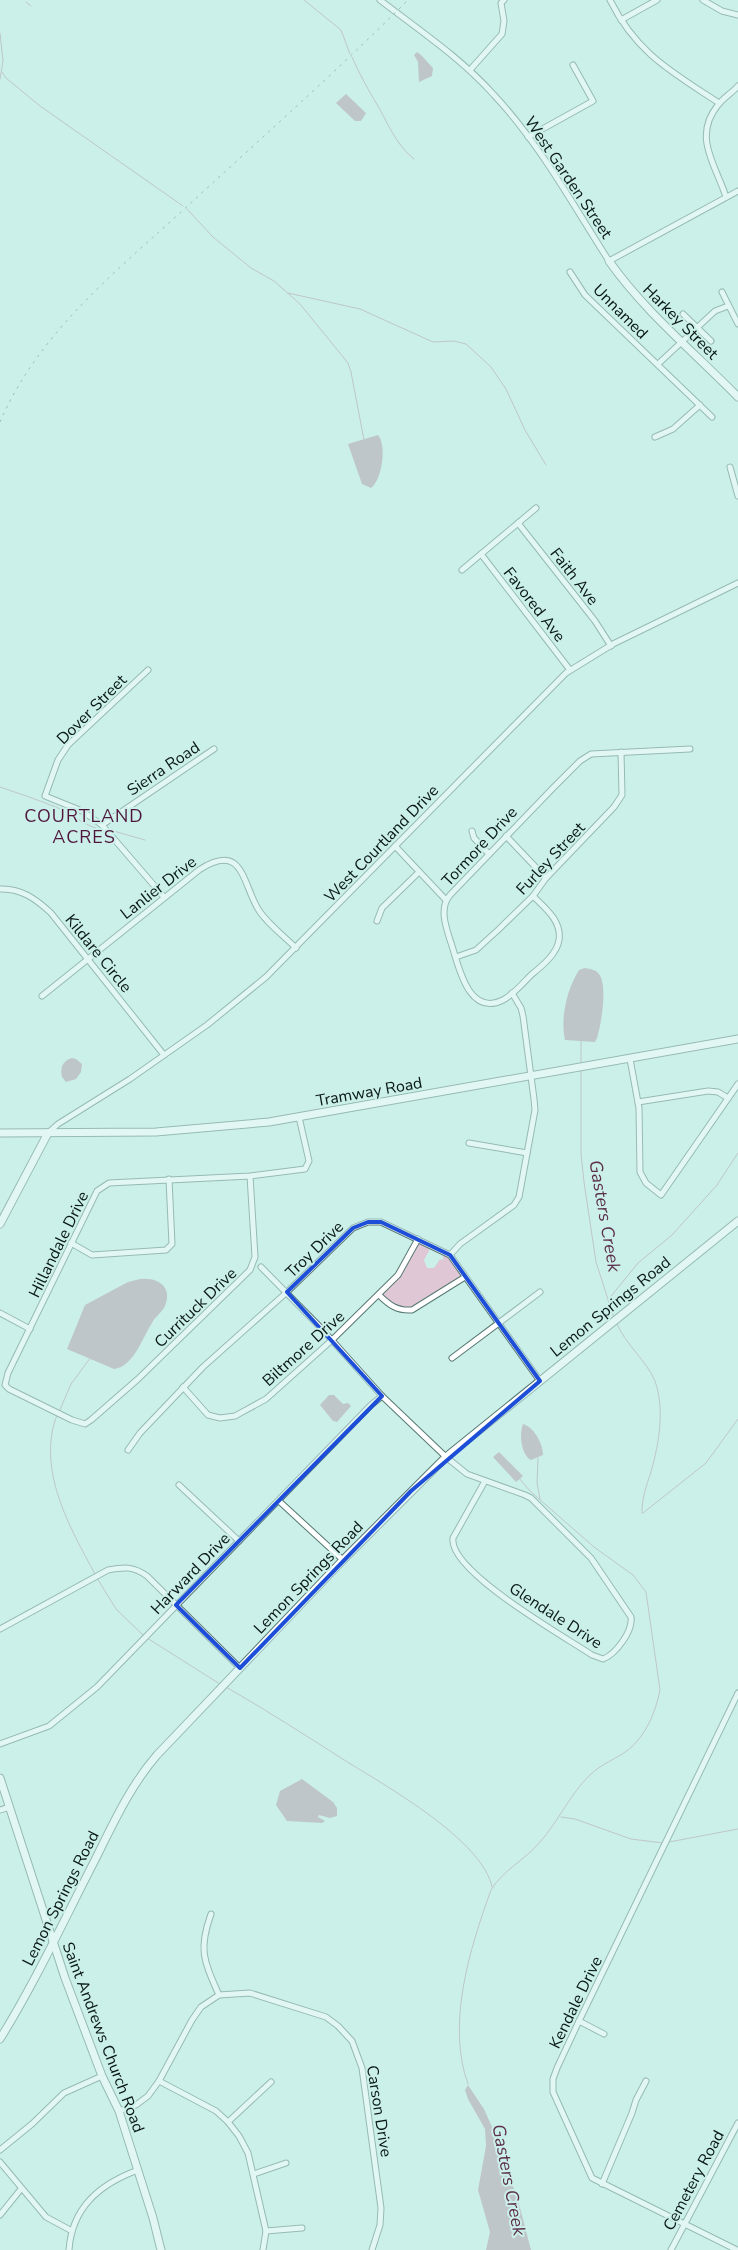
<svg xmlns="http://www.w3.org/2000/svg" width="738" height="2250" viewBox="0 0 738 2250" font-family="'Nunito Sans',sans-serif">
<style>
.green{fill:#e0c7d5}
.water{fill:#b292a4}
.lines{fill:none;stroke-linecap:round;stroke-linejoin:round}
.stream{stroke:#b292a4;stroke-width:1}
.street-casing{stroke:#577973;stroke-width:7}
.secondary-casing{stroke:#577973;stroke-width:9}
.street{stroke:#fff;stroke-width:5}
.secondary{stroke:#fff;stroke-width:7}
.rail{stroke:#66807b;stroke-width:1;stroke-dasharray:2.5 5;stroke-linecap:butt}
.marked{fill:none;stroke:#1d4ed8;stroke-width:4;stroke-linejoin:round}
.labels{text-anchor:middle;stroke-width:4;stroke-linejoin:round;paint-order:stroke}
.street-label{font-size:16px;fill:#091715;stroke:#cbf0e9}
.neighbourhood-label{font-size:18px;letter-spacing:1px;fill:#50153c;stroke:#cbf0e9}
.water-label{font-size:18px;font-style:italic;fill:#5c2f4b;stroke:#cbf0e9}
</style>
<rect width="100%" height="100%" fill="#cbf0e9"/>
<!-- green -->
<path class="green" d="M419,1242L431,1247L424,1260L427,1268H434L440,1259L443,1260V1254L448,1257L462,1277L411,1308C398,1309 391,1304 382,1294L405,1269Z"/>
<!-- water -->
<g class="water">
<polygon points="417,52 421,55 433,68 432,76 419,82 418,62 414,55"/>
<polygon points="346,94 366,113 361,121 355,121 336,103"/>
<path d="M378,435C387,445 382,480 371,488L362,484L348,444Z"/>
<path d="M585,968C591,969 596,970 599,974C608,986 601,1025 597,1038L595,1042L565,1040C560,1018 567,989 579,970Z"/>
<path d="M72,1058L76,1059L82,1064L81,1072L76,1079L66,1082L62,1077C60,1068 62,1061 72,1058Z"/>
<path d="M140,1279C159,1277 174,1288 164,1308C161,1313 155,1317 152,1323C143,1336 134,1367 114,1369L67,1349L85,1305L128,1282Z"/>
<polygon points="329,1395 334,1395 343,1404 348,1403 351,1406 337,1422 333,1421 320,1405"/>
<path d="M523,1424C534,1427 543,1444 543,1455L531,1460C521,1455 519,1434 523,1424Z"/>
<polygon points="499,1452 523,1476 516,1482 493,1457"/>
<polygon points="302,1779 333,1802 337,1808 337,1816 330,1818 319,1815 318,1817 325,1821 322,1823 287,1821 276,1805 280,1791"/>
<polygon points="468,2085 484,2109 497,2138 519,2204 531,2250 486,2250 490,2232 478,2190 486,2146 485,2129 468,2099 465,2090"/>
</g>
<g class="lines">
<!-- stream -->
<g class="stream">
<polyline points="304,0 341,30 350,54"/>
<polyline points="26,2 31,6"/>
<polyline points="0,33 3,61 0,79"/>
<path d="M352,57C359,73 366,86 375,101C388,122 394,143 414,159"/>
<polyline points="2,72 6,78 40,106 183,206"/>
<polyline points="187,209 213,237 251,268 274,281 300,304 348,363 351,372 364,440"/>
<polyline points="288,293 360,309 433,342 454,341 466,344 491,367 506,389 525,430 546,465"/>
<path d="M0,787C20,794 39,800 58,808C74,815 87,828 104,830"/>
<polyline points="110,830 145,840"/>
<polyline points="581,1041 581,1064"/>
<polyline points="581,1071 581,1154 584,1182 596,1262 614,1318"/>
<polyline points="608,1300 638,1263 672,1235 717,1185 738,1153"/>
<path d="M617,1324C626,1345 646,1360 655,1381C665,1410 659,1443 651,1472C646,1487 642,1497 642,1513"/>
<polyline points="59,1412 71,1384 91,1357"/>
<path d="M57,1415C36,1469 70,1528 95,1574"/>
<polyline points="538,1458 537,1483 540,1499"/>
<polyline points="643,1513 706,1463 738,1419"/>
<polyline points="97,1578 116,1609 144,1636"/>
<polyline points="147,1638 220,1684"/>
<path d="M226,1687C268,1711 308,1737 349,1763C388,1787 483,1841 492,1887"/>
<polyline points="561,1817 575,1819 631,1839 663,1843"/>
<polyline points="669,1842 738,1829"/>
<path d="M468,2084C446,2024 470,1948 491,1890C503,1870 525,1860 540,1842C558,1822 570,1794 590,1775C601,1764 616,1759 628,1750C646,1736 656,1711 660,1690L646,1592L633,1575L594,1547L530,1491L519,1478"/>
</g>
<defs>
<g id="street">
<path d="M380,0C419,30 461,58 494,95C540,144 573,205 609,261L738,191"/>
<path d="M610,0C636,53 672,72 719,103"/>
<polyline points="703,0 722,11 738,15"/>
<polyline points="621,20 657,0"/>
<polyline points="470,70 502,34 504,21 501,3 504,0"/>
<polyline points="528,137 593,101 573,65"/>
<path d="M726,197C716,165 692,137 718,105C723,98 732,93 738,86"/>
<polyline points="570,272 585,295 712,417"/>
<polyline points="722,292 738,324"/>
<polyline points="683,314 711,341"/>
<polyline points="658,364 715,311 728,306"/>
<polyline points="655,437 673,429 700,405"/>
<polyline points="730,467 738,496"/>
<polyline points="518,523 595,621 611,646"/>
<polyline points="481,554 570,670"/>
<polyline points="462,570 536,508"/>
<polyline points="148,670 68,745 58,760 45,796 82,811 102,825 164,897"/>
<polyline points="102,825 214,749"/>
<polyline points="472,831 474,838 489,854"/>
<polyline points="506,836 546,878"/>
<polyline points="395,846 446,900"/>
<path d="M0,889C21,888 36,899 51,913L164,1055"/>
<path d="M533,896C545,908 562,921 559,940C557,954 542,966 531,975C523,983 513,995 503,1000C469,1017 459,968 452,946C447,930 438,909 450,895L553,788L580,761L591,754L690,749"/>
<polyline points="377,921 382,908 419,872"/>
<polyline points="456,957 476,950 498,930 533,896 546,878 614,807 622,795 621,752"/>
<path d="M42,996L199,870C245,840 242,886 260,912C269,925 285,937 296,948"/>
<polyline points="630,1059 639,1108 640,1172 646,1183 661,1195 738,1084"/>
<polyline points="638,1102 708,1091 718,1092 728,1098"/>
<polyline points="49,1132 58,1124 130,1079 207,1025 266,977 566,673 613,644 738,583"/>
<polyline points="469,1143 527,1153"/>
<polyline points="250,1176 255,1257 250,1270 138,1379 91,1420 85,1424 72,1420 9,1389 5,1385 8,1373 97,1191 109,1183 250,1176 305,1169 309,1161 299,1117"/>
<polyline points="71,1243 92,1255 166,1250 172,1244 169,1179"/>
<polyline points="450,1255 460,1244 514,1205 519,1197 535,1110 534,1099 523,1016 521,1008 512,993"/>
<path d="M261,1267L320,1327L382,1396L446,1457L467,1474L525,1495L531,1498L591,1558L631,1617C633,1631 616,1654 603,1659L592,1655C565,1637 448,1571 453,1538L485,1481"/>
<path d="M379,1295C389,1305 397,1311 412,1310L465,1277"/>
<polyline points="0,1313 30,1329"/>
<polyline points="452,1358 540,1292"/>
<polyline points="183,1387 208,1415 220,1418 235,1416 266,1399 332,1340 398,1275 418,1239"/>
<polyline points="128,1450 140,1433 203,1367 287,1292 353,1228 368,1222 381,1222 450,1255 540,1381"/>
<polyline points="179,1485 239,1541"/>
<polyline points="279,1501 343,1560"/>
<path d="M0,1629L108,1570C124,1567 133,1566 147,1576L240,1668"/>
<polyline points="0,1744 49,1726 97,1687 371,1405 382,1396"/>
<polyline points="0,1810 10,1807"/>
<path d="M211,1914C198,1950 204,1961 219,1995"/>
<polyline points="579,2021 604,2034"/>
<polyline points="159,2081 216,2111 228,2122 239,2136 248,2153 266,2231 263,2250"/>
<polyline points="119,2111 136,2105 148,2096 159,2081 192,2020 201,2007 219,1995 250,1993 326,2017 338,2026 352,2041 362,2068 381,2208 380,2225 372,2250"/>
<polyline points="228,2122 271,2082"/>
<polyline points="0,2150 32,2124 64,2093 102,2076"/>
<polyline points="0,2162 46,2217 72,2231"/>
<polyline points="254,2174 286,2163"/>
<polyline points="602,2184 632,2113 636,2100 646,2081"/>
<polyline points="0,2215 21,2189"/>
<polyline points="266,2231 302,2228"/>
<path d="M69,2250C72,2207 100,2184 138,2170"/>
<polyline points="671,2250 738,2123"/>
<polyline points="737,2250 592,2178 553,2092 553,2079 557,2068 579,2021 738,1693"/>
</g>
<g id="secondary">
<path d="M609,261C645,312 694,352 738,397"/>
<polyline points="0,1133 156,1132 269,1122 738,1039"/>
<polyline points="0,1224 48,1133"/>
<polyline points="0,1778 65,1978 102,2076 119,2111 153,2218 161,2250"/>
<path d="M0,2039C36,1981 64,1920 95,1860C113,1824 130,1786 157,1755L343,1560L446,1457L738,1221"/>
</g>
</defs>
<!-- street casing -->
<use href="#street" class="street-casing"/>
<!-- secondary casing -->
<use href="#secondary" class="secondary-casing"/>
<!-- street -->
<use href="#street" class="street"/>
<!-- secondary -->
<use href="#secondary" class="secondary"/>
<!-- rail -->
<path class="rail" d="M0,422C38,334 112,275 181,212C257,142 335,73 408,0"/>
</g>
<!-- marked area -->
<path d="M0 0H738V2250H0ZM368,1222H381L450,1255L540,1381L411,1491L240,1668L176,1605L382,1396L287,1292L353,1228Z" fill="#cbf0e9" fill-opacity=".55" fill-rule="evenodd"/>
<path class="marked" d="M368,1222H381L450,1255L540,1381L411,1491L240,1668L176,1605L382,1396L287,1292L353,1228Z"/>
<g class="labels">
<!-- street labels -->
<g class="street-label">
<text transform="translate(569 177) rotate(56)" y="6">West Garden Street</text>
<text transform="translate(621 311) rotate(45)" y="6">Unnamed</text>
<text transform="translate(681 321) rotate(45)" y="6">Harkey Street</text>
<text transform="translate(575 576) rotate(52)" y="6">Faith Ave</text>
<text transform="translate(535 604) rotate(52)" y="6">Favored Ave</text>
<text transform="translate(91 709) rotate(-45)" y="6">Dover Street</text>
<text transform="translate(163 768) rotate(-34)" y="6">Sierra Road</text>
<text transform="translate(381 843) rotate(-46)" y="6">West Courtland Drive</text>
<text transform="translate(479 846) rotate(-47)" y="6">Tormore Drive</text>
<text transform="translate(550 858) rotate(-47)" y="6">Furley Street</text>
<text transform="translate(158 887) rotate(-38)" y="6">Lanlier Drive</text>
<text transform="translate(99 953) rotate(51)" y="6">Kildare Circle</text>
<text transform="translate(369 1091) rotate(-10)" y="6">Tramway Road</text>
<text transform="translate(58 1244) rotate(-64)" y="6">Hillandale Drive</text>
<text transform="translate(314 1249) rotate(-44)" y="6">Troy Drive</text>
<text transform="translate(610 1306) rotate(-39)" y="6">Lemon Springs Road</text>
<text transform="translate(195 1307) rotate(-44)" y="6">Currituck Drive</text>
<text transform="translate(303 1348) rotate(-42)" y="6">Biltmore Drive</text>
<text transform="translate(190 1573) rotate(-46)" y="6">Harward Drive</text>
<text transform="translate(308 1577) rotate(-46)" y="6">Lemon Springs Road</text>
<text transform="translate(556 1615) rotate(33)" y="6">Glendale Drive</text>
<text transform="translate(60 1898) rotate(-63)" y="6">Lemon Springs Road</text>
<text transform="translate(575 2002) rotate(-64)" y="6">Kendale Drive</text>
<text transform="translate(104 2037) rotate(69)" y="6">Saint Andrews Church Road</text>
<text transform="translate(380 2111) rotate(81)" y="6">Carson Drive</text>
<text transform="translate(693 2180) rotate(-62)" y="6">Cemetery Road</text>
</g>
<!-- neighbourhood labels -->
<g class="neighbourhood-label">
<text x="84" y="822">COURTLAND<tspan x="84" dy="21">ACRES</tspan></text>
</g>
<!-- water labels -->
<g class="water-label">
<text transform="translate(605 1216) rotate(80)" y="6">Gasters Creek</text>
<text transform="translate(509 2180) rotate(79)" y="6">Gasters Creek</text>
</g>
</g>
</svg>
